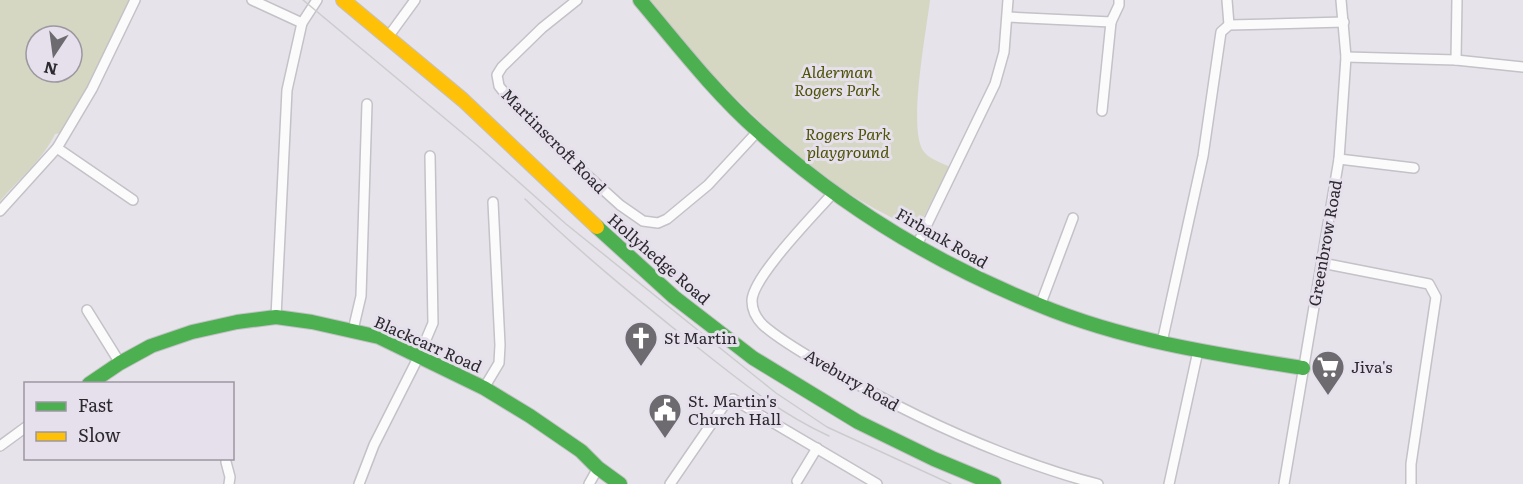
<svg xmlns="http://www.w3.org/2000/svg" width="1523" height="484" viewBox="0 0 1523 484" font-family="Literata,serif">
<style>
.green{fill:#d5d7c2;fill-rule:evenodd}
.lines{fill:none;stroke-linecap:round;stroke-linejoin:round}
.street-casing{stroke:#c4c1c7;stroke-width:12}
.fast-casing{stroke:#c4c1c7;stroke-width:16}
.slow-casing{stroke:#c4c1c7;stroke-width:16}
.street{stroke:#fbfbfc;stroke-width:9}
.fast{stroke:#4caf50;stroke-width:14}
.slow{stroke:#ffc107;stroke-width:14}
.tram{stroke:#ccccce;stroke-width:1.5}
.labels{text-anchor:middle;stroke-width:6;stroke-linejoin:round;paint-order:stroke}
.park-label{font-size:16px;font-style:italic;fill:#4e5206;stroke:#e6e0ed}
.street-label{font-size:16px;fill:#2c2a2f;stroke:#e6e0ed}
.poi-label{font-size:16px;fill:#2c2a2f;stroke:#e6e0ed;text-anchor:start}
</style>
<rect width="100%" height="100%" fill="#e6e3ea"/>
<!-- green -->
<g class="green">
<path d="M0,0H135L79,111L74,110L61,133L55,134C43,159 19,179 0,201ZM36,36H72V72H36Z"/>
<path d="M648,0H930C927,28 906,135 925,153C930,159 942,163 950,167L916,231C890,216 861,203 837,185C765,133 703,69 648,0Z"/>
</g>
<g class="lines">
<defs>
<g id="street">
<polyline points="252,0 302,23"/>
<polyline points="577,0 542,28 502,67 497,75 499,86 510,100 577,166 620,205 643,221 658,223 667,219 708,185 758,131"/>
<polyline points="1227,0 1229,25"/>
<polyline points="1008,17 1111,22 1119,5 1119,0"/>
<polyline points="388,37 415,0"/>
<polyline points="1346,57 1456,60 1523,67"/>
<polyline points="1456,60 1457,0"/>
<polyline points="1102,111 1111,22"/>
<polyline points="57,148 133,200"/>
<polyline points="1339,159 1414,168"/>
<path d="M833,193C816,213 752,277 752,301C752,310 757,319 763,325C782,342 810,357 832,370C887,402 944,430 1003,453C1034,465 1066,476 1098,484"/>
<polyline points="0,211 57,148 92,89 135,0"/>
<polyline points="917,245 995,84 1004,52 1008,0"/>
<polyline points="1322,263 1429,284 1436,297 1411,464 1411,484"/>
<polyline points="1040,306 1073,218"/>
<polyline points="87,310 120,363"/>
<polyline points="276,317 287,90 302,23 317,0"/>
<polyline points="353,330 361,296 367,104"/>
<polyline points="1162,342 1203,156 1221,32 1229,25 1344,22"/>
<polyline points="484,388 499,363 500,345 493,202"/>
<polyline points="0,446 26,427"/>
<polyline points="226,462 230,477 229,484"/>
<polyline points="797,481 817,448"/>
<polyline points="359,484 374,445 419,356 433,323 430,156"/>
<polyline points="589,484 598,468"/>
<polyline points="670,484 727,401 733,399 877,484"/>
<polyline points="1169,484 1198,351"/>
<polyline points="1284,484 1339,159 1346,57 1341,0"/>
</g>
<g id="fast">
<path d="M640,0C678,45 714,92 758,131C840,205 937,264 1039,305C1123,340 1214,354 1303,368"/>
<polyline points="597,227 674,297 753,358 858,422 934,459 994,484"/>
<polyline points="89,384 120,363 151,346 192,332 237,322 276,317 312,322 379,337 484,388 530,416 581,451 598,468 620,484"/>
</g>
<polyline id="slow" points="343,0 463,100 597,227"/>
</defs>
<!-- street casing -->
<use href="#street" class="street-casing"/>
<!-- fast casing -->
<use href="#fast" class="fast-casing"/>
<!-- slow casing -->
<use href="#slow" class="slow-casing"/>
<!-- street -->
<use href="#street" class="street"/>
<!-- fast -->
<use href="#fast" class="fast"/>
<!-- slow -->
<use href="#slow" class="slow"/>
<!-- tram -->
<g class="tram">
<polyline points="303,0 478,146 566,224 776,393 827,427 951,484"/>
<path d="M525,199C576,249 631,294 687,339C733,375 776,412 829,436"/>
</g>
</g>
<!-- icons -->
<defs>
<symbol id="church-pin" viewBox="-11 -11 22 30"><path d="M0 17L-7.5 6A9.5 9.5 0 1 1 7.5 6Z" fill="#6d6b70" stroke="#e6e0ed"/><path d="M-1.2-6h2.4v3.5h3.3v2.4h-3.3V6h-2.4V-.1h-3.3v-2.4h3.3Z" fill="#fff"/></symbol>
<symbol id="supermarket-pin" viewBox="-11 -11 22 30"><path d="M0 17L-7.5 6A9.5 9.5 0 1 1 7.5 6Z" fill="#6d6b70" stroke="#e6e0ed"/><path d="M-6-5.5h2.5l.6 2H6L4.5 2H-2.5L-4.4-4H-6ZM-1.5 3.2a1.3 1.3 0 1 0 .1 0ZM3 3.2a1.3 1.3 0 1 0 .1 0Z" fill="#fff"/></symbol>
<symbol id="civic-pin" viewBox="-11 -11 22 30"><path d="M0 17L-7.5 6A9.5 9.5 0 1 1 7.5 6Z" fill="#6d6b70" stroke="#e6e0ed"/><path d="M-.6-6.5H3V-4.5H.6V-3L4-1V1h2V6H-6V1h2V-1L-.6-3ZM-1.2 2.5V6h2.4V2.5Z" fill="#fff"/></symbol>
</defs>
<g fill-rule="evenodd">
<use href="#church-pin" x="622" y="319" width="38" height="52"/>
<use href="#supermarket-pin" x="1309" y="348" width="38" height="52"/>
<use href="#civic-pin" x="646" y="391" width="38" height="52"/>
</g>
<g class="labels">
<!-- park labels -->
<g class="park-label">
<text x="837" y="78">Alderman<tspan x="837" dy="18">Rogers Park</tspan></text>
<text x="848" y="140">Rogers Park<tspan x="848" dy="18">playground</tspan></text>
</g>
<!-- street labels -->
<g class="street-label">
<text transform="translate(554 141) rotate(45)" y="6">Martinscroft Road</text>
<text transform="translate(942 238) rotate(30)" y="6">Firbank Road</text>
<text transform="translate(1325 243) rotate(-80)" y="6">Greenbrow Road</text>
<text transform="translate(659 259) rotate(41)" y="6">Hollyhedge Road</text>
<text transform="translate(428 344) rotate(24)" y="6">Blackcarr Road</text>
<text transform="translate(852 380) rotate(30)" y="6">Avebury Road</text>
</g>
<!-- poi labels -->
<g class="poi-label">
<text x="664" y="344">St Martin</text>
<text x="1351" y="373">Jiva's</text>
<text x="688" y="407">St. Martin's<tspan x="688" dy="18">Church Hall</tspan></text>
</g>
</g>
<!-- legend -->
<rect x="24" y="382" width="210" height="78" fill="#e6e0ed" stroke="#9c97a1" stroke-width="1.5"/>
<rect x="36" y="402" width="30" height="9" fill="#4caf50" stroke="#9c97a1" stroke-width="1.5"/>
<text x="78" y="412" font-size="18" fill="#2c2a2f">Fast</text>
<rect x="36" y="432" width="30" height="9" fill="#ffc107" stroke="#9c97a1" stroke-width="1.5"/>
<text x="78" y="442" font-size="18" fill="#2c2a2f">Slow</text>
<!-- north arrow -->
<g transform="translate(54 54) rotate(193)"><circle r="28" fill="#e6e0ed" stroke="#9c97a1" stroke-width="1.5"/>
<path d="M0-4.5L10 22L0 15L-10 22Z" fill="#6d6b70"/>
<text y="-9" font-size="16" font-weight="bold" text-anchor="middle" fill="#2c2a2f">N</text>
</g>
</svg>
